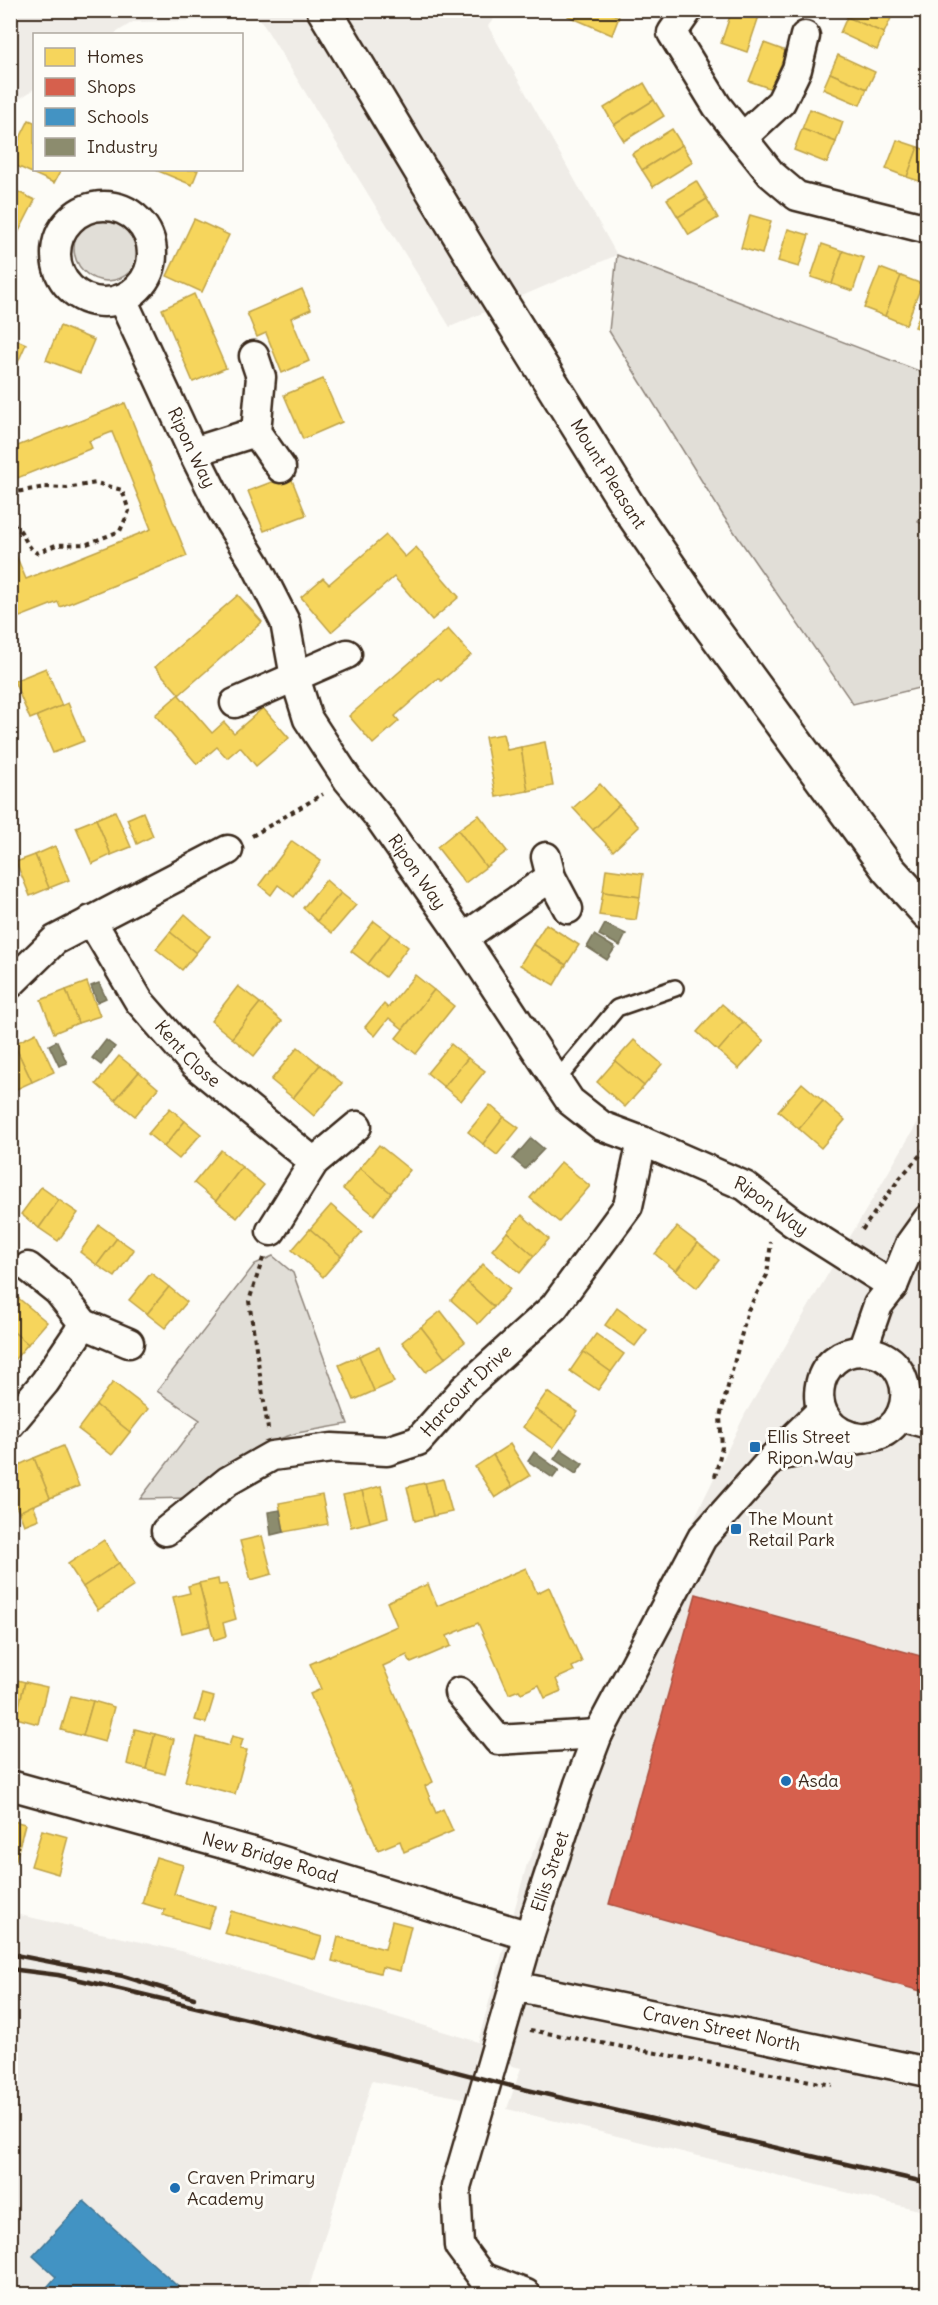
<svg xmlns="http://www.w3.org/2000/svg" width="938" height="2305" viewBox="0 0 938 2305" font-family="Delius,sans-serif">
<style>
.built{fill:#efece7}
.green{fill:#e1ded7;stroke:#8e847a;stroke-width:1.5}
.homes{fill:#f6d55c;stroke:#bea249;stroke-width:1.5}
.shops{fill:#d6604d;stroke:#a8503f;stroke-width:1.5}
.schools{fill:#4393c3;stroke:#417492;stroke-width:1.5}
.industry{fill:#8c8c6e;stroke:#746f56;stroke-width:1.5}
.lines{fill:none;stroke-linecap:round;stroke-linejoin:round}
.lane-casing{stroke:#3b2a1e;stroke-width:20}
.street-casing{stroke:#3b2a1e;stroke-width:33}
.highway-casing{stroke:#3b2a1e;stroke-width:38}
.path{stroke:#3b2a1e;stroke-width:4;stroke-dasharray:4.5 4.5;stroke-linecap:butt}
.lane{stroke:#fdfcf7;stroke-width:15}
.street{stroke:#fdfcf7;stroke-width:28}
.highway{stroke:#fdfcf7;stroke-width:33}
.rail{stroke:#3b2a1e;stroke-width:4.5}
.poi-dot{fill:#1f6fb2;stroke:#fdfcf7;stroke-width:2}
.labels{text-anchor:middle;stroke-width:6;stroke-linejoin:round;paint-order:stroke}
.street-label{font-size:18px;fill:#3b2a1e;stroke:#fdfcf7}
.poi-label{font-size:18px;fill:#3b2a1e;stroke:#fdfcf7;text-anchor:start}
</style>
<rect width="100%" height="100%" fill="#fdfcf7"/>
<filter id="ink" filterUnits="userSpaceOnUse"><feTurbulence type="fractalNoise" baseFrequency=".0167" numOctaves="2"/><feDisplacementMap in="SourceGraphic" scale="12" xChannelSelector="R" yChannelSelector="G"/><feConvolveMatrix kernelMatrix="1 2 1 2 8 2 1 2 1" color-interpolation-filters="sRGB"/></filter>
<g filter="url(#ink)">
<!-- built -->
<g class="built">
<polygon points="11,11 500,11 488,26 617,255 450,327 260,19 133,22 114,34 34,34 34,89 11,105"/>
<polygon points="927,1107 927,2212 507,2109 521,2068 475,2057 468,2099 372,2081 307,2294 11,2294 11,1913 177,1950 478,2042 527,1864 745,1414"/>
</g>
<!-- green -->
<g class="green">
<circle cx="107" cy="248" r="33"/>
<polygon points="617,255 927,374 927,503 918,522 927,526 927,686 853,704 724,517 609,331"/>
<polygon points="273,1256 293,1273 348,1424 297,1433 270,1442 192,1498 140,1499 200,1420 157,1391 255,1264"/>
</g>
<!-- homes -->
<g class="homes">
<polygon points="570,10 605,10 619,17 612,35 568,16"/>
<polygon points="732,10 761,10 747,52 721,43"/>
<polygon points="850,10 879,10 892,16 884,33 847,17"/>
<polygon points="847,17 884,33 877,50 840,33"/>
<polygon points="764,43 786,51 772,89 749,81"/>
<polygon points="838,55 875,72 867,89 830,73"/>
<polygon points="830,73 867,89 860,105 823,89"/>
<polygon points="644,83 654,100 614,125 604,108"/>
<polygon points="654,100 664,116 624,141 614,125"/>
<polygon points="810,109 843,122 836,142 802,129"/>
<polygon points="29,120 34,122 34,170 61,170 54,183 10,163 10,158"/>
<polygon points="672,129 682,145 642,170 632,154"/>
<polygon points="802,129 836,142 827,163 794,150"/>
<polygon points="897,140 918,147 907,177 886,169"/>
<polygon points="682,145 693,162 653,187 642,170"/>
<polygon points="918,147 928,151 928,184 907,177"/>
<polygon points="156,170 198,170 192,185"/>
<polygon points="696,181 707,199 678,217 667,199"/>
<polygon points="10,188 35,200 15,239 10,237"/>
<polygon points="707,199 718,218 689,235 678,217"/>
<polygon points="750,215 771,221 762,254 741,248"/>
<polygon points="194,219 229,235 202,292 167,276"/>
<polygon points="788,229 809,235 799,267 778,261"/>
<polygon points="822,244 843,251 832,284 811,277"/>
<polygon points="843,251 864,258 853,291 832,284"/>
<polygon points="880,268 901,276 885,316 864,308"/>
<polygon points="901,276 922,284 906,325 885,316"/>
<polygon points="302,289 311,309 291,318 309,361 282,373 266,333 257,337 247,313"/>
<polygon points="928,292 928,331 915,327"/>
<polygon points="194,294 226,368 193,382 162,309"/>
<polygon points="60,326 94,340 80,373 46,360"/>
<polygon points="10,337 26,344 10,380"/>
<polygon points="323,379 342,422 303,439 284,395"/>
<polygon points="125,403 187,556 60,607 58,602 20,617 10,612 10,541 26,579 151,529 112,432 89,441 92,448 10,481 10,449"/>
<polygon points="290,475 306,515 264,531 248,491"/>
<polygon points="386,535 405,557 416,547 459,597 432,620 394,577 331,632 301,597 323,578 329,584"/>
<polygon points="238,595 262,622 179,695 212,733 224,722 234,733 263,708 289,738 256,766 240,747 227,758 217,747 197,764 155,715 179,694 155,667"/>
<polygon points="448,629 471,655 441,681 438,678 395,716 399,721 373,744 349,716"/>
<polygon points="46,668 62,706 30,719 14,681"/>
<polygon points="68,703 84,741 53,753 37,716"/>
<polygon points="503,734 507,750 521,747 528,791 496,797 485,737"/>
<polygon points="545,742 553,786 528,791 521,747"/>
<polygon points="600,784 619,805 593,830 573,808"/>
<polygon points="619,805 639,827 613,851 593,830"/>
<polygon points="115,811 131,847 111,855 96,819"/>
<polygon points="143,812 153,836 137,844 127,819"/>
<polygon points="479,815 507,851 486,867 458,830"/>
<polygon points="96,819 111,855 92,864 76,827"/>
<polygon points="458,830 486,867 465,883 437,847"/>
<polygon points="292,841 321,861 294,897 278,885 271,895 259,885"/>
<polygon points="55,846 69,880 49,888 35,855"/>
<polygon points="35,855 49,888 30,896 16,862"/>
<polygon points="606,869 643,874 640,897 603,892"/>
<polygon points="326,880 341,893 317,921 303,908"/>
<polygon points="603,892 640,897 636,920 599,915"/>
<polygon points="341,893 356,905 332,933 317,921"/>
<polygon points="185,914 210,936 196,953 170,932"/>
<polygon points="374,921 391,934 368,964 351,951"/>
<polygon points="546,924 579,945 566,965 533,944"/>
<polygon points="170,932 196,953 182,970 156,949"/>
<polygon points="391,934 408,947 385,977 368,964"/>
<polygon points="533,944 566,965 554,985 520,965"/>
<polygon points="415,975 434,990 403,1029 389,1018 375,1036 365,1027 384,1004 388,1008"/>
<polygon points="87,982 100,1016 78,1023 66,990"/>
<polygon points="238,986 260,1003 232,1038 211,1021"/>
<polygon points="66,990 78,1023 54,1033 41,1000"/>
<polygon points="434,990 454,1006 416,1054 396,1038"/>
<polygon points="260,1003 282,1021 254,1056 232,1038"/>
<polygon points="722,1004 743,1022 718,1051 697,1032"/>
<polygon points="743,1022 764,1041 739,1069 718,1051"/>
<polygon points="36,1033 54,1072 32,1082 14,1044"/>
<polygon points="634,1040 662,1064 644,1086 615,1061"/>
<polygon points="14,1044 32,1082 10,1092 10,1045"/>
<polygon points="451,1044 468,1058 444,1087 427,1073"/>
<polygon points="298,1047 320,1065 293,1098 271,1080"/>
<polygon points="119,1056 139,1072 115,1100 96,1084"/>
<polygon points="468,1058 485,1071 461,1101 444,1087"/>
<polygon points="615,1061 644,1086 625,1107 597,1082"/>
<polygon points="320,1065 342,1083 314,1116 293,1098"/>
<polygon points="139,1072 158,1088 135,1116 115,1100"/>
<polygon points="802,1083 823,1101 799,1129 778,1111"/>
<polygon points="823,1101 845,1120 821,1148 799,1129"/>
<polygon points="490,1105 504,1117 483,1144 468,1132"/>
<polygon points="170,1108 185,1121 164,1147 148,1134"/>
<polygon points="504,1117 519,1128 497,1155 483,1144"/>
<polygon points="185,1121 201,1134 179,1159 164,1147"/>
<polygon points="379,1145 410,1170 391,1193 360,1168"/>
<polygon points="221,1150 242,1167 216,1201 194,1183"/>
<polygon points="561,1162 590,1186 559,1222 530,1198"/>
<polygon points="242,1167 264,1185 237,1218 216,1201"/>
<polygon points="360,1168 391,1193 374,1215 343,1189"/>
<polygon points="41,1187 59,1200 39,1228 21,1214"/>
<polygon points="59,1200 78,1213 58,1241 39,1228"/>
<polygon points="331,1205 362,1232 341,1256 310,1229"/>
<polygon points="522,1215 549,1239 534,1256 507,1232"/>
<polygon points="99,1225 117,1238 97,1265 80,1252"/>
<polygon points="677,1227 698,1243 676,1271 655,1254"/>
<polygon points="310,1229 341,1256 323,1277 292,1250"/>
<polygon points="507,1232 534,1256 520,1273 492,1250"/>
<polygon points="117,1238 134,1250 115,1277 97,1265"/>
<polygon points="698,1243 719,1260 697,1288 676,1271"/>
<polygon points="483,1264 510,1289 494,1307 467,1282"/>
<polygon points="151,1273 169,1287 147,1314 129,1300"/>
<polygon points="467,1282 494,1307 478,1324 451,1300"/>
<polygon points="169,1287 187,1302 165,1328 147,1314"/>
<polygon points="17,1297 47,1322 28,1344 10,1329 10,1306"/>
<polygon points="617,1308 647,1330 635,1346 605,1325"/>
<polygon points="441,1311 465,1342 445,1358 421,1327"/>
<polygon points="421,1327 445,1358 426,1372 402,1342"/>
<polygon points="10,1329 28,1344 10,1365"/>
<polygon points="596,1334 624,1354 611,1372 583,1352"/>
<polygon points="379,1347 394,1382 374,1391 359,1356"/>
<polygon points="583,1352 611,1372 598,1390 570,1371"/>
<polygon points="359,1356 374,1391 354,1400 339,1365"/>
<polygon points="113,1382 148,1409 130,1432 96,1405"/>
<polygon points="547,1392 578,1412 566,1430 535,1409"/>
<polygon points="96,1405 130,1432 112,1455 78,1429"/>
<polygon points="535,1409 566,1430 553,1448 523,1427"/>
<polygon points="510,1444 530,1476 512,1487 493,1455"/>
<polygon points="63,1446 79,1486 50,1498 34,1458"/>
<polygon points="493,1455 512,1487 495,1498 475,1467"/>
<polygon points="34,1458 50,1498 19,1512 10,1493 10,1469"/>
<polygon points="443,1479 452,1512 433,1516 425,1483"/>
<polygon points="425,1483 433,1516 415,1521 407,1487"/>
<polygon points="381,1486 388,1517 370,1522 362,1491"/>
<polygon points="362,1491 370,1522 351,1527 343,1495"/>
<polygon points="322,1495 328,1524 284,1532 279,1503"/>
<polygon points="33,1505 39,1519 24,1525 19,1512"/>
<polygon points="262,1536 272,1574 251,1580 240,1541"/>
<polygon points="104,1540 119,1563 83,1587 68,1564"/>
<polygon points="119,1563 134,1586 98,1610 83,1587"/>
<polygon points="526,1568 537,1593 549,1587 582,1662 572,1667 574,1671 556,1679 561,1691 545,1698 539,1685 521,1693 519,1690 509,1694 478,1623 447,1636 451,1646 411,1663 407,1655 383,1666 433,1782 425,1786 436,1813 443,1809 453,1831 404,1852 400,1841 378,1850 310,1694 321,1689 310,1664 397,1626 387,1602 428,1584 437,1606"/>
<polygon points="218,1579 219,1585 227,1584 236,1619 223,1623 226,1636 214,1640 199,1583"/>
<polygon points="199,1583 210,1626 182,1633 173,1597 190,1593 188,1586"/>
<polygon points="10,1678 25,1682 16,1718 10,1717"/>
<polygon points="25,1682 47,1687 38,1724 16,1718"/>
<polygon points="203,1694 214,1697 206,1723 195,1720"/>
<polygon points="71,1696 93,1701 83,1736 61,1730"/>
<polygon points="93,1701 114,1707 105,1742 83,1736"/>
<polygon points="135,1729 155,1734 146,1769 127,1764"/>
<polygon points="155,1734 174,1739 165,1774 146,1769"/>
<polygon points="232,1736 243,1739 240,1749 247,1750 235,1794 185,1781 197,1737 229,1746"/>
<polygon points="10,1820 25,1824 15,1863 10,1862"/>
<polygon points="42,1830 68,1837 58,1874 31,1866"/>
<polygon points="156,1857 183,1865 174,1894 215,1907 208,1928 163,1915 165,1910 142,1903"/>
<polygon points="231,1911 322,1937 315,1959 224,1933"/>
<polygon points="392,1921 411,1926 400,1971 382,1967 380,1973 332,1961 338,1937 385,1949"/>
</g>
<!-- shops -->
<polygon class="shops" points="696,1594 928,1658 928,1993 609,1904"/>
<!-- schools -->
<polygon class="schools" points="84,2201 186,2294 41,2294 56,2277 33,2256"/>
<!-- industry -->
<g class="industry">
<polygon points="605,924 626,934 620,946 599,935"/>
<polygon points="594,935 615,948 607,960 587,947"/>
<polygon points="99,983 106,998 97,1002 91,986"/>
<polygon points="106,1040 115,1047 101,1065 92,1058"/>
<polygon points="57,1041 67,1063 59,1066 49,1045"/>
<polygon points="531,1138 544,1149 525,1169 513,1159"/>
<polygon points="561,1449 583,1464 576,1474 554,1459"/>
<polygon points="534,1452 559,1470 553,1478 528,1461"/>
<polygon points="280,1510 284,1532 271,1535 268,1512"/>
</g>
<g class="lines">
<defs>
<polyline id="lane" points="557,1080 617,1008 675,988"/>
<g id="street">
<polyline points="688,10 672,33 717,106 771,174 797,196 928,229"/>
<polyline points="742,138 781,102 797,69 805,36"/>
<circle cx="104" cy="254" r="48"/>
<path id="s1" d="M122,299L193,452L222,510L256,565L285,622L295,677L308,719L348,780L378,816L463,938L570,1101L602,1126L642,1141L745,1186L792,1222L893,1286"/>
<polyline points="254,356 261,377 256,432 281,468"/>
<polyline points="193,452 256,432"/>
<polyline points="235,703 347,654"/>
<polyline points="546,857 551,877 568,909"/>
<path id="s2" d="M91,920L139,1001L194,1064L314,1162"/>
<polyline points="463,938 551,877"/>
<polyline points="10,984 55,940 228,850"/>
<polyline points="271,1231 314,1162 357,1126"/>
<polyline points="28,1267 58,1291 84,1324 129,1343"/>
<polyline points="862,1351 878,1305 893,1286 910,1244 928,1219"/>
<polyline points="900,1416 928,1424"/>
<polyline points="10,1424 45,1382 84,1324"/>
<path d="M774,1457C798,1452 821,1446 845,1441C857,1439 870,1439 881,1434C906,1422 913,1389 896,1367C890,1359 879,1353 869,1352C811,1343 798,1430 860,1438"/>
<path id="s3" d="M166,1531L228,1481L272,1456L332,1448L387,1451L418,1441L464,1389L554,1307L628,1206L642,1141"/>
<polyline points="459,1692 498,1740 598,1734"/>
<path id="s4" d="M10,1785L260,1854L529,1936"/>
<path id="s5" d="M514,1986L928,2072"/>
<path id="s6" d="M526,2294L482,2277L459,2246L456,2187L529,1936L579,1784L598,1734L702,1538L774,1457L821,1411"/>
</g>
<g id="highway">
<path id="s7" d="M324,10L476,262L631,511L705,619L889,870L928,913"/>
</g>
</defs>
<!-- lane casing -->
<use href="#lane" class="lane-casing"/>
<!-- street casing -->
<use href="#street" class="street-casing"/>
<!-- highway casing -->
<use href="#highway" class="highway-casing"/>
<!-- path -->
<g class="path">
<path d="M10,493L45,487L67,488L96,483L122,490L129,511L120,531L87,544L56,545L37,553C24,546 24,528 10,522"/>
<polyline points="10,509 13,503 11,494"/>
<polyline points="252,836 323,794"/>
<polyline points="862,1230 900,1178 928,1146"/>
<polyline points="263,1258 249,1301 268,1429"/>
<polyline points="715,1477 722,1447 720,1417 748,1310 767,1275 771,1242"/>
<polyline points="530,2030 832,2085"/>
</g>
<!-- lane -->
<use href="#lane" class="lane"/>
<!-- street -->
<use href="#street" class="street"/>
<!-- highway -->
<use href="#highway" class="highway"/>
<!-- rail -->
<g class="rail">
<polyline points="10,1954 123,1976 194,1998"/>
<polyline points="10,1969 58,1975 120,1989 309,2034 519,2088 928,2183"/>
</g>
</g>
</g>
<!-- markers -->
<g class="poi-dot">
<rect x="749" y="1441" width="12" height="12" rx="3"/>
<rect x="730" y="1523" width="12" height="12" rx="3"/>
<circle cx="786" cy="1781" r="6"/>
<circle cx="175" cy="2188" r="6"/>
</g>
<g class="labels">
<!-- street labels -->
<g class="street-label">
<text dy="6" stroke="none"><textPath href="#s1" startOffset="164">Ripon Way</textPath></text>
<text dy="6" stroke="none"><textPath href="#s7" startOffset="544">Mount Pleasant</textPath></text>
<text dy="6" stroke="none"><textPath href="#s1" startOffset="650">Ripon Way</textPath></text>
<text dy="6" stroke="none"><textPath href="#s2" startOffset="166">Kent Close</textPath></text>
<text dy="6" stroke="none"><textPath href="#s1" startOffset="1154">Ripon Way</textPath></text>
<text dy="6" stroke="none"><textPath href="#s3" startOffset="348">Harcourt Drive</textPath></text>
<text dy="6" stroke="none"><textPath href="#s4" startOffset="270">New Bridge Road</textPath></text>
<text dy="6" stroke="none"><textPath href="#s6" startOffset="474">Ellis Street</textPath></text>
<text dy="6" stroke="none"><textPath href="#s5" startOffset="212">Craven Street North</textPath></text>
</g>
<!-- poi labels -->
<g class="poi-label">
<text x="767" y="1443">Ellis Street<tspan x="767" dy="21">Ripon Way</tspan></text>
<text x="748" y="1525">The Mount<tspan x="748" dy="21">Retail Park</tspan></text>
<text x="798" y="1787">Asda</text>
<text x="187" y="2184">Craven Primary<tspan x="187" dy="21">Academy</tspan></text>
</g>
</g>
<!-- margin -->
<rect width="938" height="2305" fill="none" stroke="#fdfcf7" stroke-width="36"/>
<rect x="18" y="18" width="902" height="2269" fill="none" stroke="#3b2a1e" stroke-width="2" filter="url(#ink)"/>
<!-- legend -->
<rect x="33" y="33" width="210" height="138" fill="#fdfcf7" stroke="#afa8a0" stroke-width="1.5"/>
<rect x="45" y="48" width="30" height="18" fill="#f6d55c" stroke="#afa8a0" stroke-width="1.5"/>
<text x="87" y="63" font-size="18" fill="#3b2a1e">Homes</text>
<rect x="45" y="78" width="30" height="18" fill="#d6604d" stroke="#afa8a0" stroke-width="1.5"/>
<text x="87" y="93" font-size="18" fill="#3b2a1e">Shops</text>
<rect x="45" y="108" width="30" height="18" fill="#4393c3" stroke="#afa8a0" stroke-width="1.5"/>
<text x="87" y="123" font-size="18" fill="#3b2a1e">Schools</text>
<rect x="45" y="138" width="30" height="18" fill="#8c8c6e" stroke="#afa8a0" stroke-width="1.5"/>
<text x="87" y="153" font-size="18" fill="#3b2a1e">Industry</text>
</svg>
